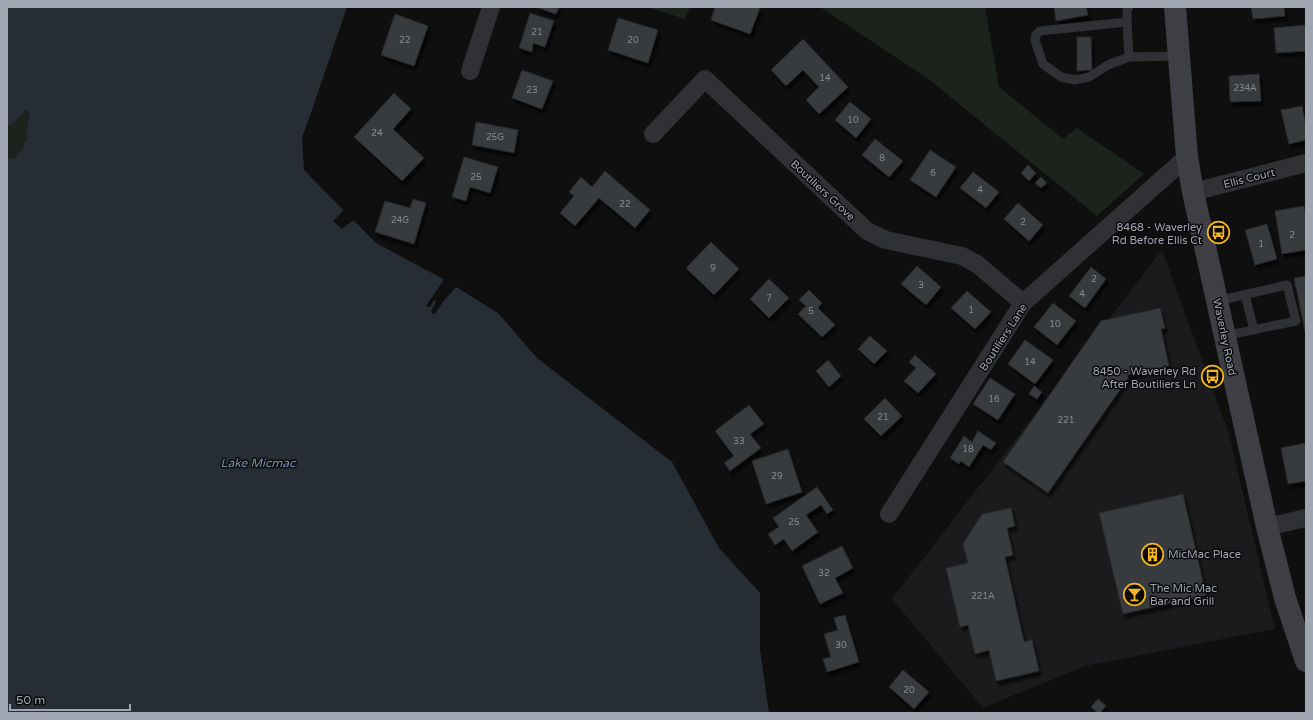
<svg xmlns="http://www.w3.org/2000/svg" width="1313" height="720" viewBox="0 0 1313 720" font-family="'Varela Round',sans-serif">
<style>
.built{fill:#1b1b1d}
.green{fill:#1b231c}
.water{fill:#262d34}
.pier{fill:#0f0f10}
.building{fill:#393a3e;stroke:#29292c;filter:url(#shadow)}
.lines{fill:none;stroke-linecap:round;stroke-linejoin:round}
.service{stroke:#303135;stroke-width:9}
.minor{stroke:#303135;stroke-width:18}
.secondary{stroke:#3e3f45;stroke-width:22}
.labels{text-anchor:middle;stroke-width:3;stroke-linejoin:round;paint-order:stroke}
.number-label{font-size:9px;fill:#868a95}
.street-label{font-size:11px;fill:#a0a5b2;stroke:#0a0a0b}
.poi-label{font-size:11px;fill:#a0a5b2;stroke:#0a0a0b;text-anchor:end}
.water-label{font-size:12px;font-style:italic;fill:#7592af;stroke:#0a0a0b}
</style>
<defs>
<filter id="shadow"><feDropShadow dx="2.5" dy="4.5" stdDeviation="1" flood-color="#0009"/></filter>
</defs>
<rect width="100%" height="100%" fill="#0f0f10"/>
<!-- built -->
<polygon class="built" points="1162,250 1229,434 1275,629 1085,666 983,708 892,599"/>
<!-- green -->
<g class="green">
<polygon points="647,7 690,7 685,19"/>
<polygon points="820,7 985,7 999,87 1063,139 1077,128 1144,174 1097,216 927,78"/>
<path d="M24,110C32,115 28,119 27,125C26,130 28,135 27,140L24,142V147L15,159H7L8,125L13,124Z"/>
</g>
<!-- water -->
<path class="water" d="M7,7H347L311,113L302,137L304,170L376,243L445,280L498,313L537,358L672,462L719,548L760,593V649L769,713H7V159L15,158L24,147V142L27,140C28,135 26,130 27,125C28,119 32,115 25,110L13,124L8,125L7,131Z"/>
<!-- pier -->
<g class="pier">
<polygon points="345,209 355,219 342,229 333,221"/>
<polygon points="445,278 457,286 442,303 436,313 433,314 431,312 436,301 434,300 430,307 427,307 426,306"/>
</g>
<!-- building -->
<g class="building">
<polygon points="536,7 559,7 556,14"/>
<polygon points="715,7 757,7 760,8 750,34 711,20"/>
<polygon points="1054,7 1086,7 1088,15 1056,21"/>
<polygon points="1251,7 1284,7 1285,16 1253,19"/>
<polygon points="530,13 554,21 545,47 533,43 532,52 519,48"/>
<polygon points="395,14 428,26 414,66 381,55"/>
<polygon points="618,18 658,30 648,63 608,50"/>
<polygon points="1306,25 1306,51 1276,53 1274,28"/>
<polygon points="1077,37 1091,37 1092,70 1077,71"/>
<polygon points="803,39 848,87 819,114 806,100 819,87 803,70 786,86 771,70"/>
<polygon points="522,70 553,81 542,109 512,98"/>
<polygon points="1259,74 1261,101 1230,102 1229,76"/>
<polygon points="394,93 411,109 393,129 424,158 402,181 354,137"/>
<polygon points="850,102 871,119 856,138 835,120"/>
<polygon points="1302,106 1306,127 1306,140 1289,144 1281,110"/>
<polygon points="476,122 518,130 514,153 472,145"/>
<polygon points="875,139 903,161 889,177 862,155"/>
<polygon points="930,150 956,167 936,197 910,180"/>
<polygon points="464,157 498,167 490,193 470,187 466,201 452,197"/>
<polygon points="1028,165 1036,173 1029,181 1021,173"/>
<polygon points="605,171 650,210 635,228 599,198 575,226 560,213 574,196 569,192 581,177 592,187"/>
<polygon points="973,172 999,192 986,208 960,188"/>
<polygon points="1041,177 1047,183 1041,188 1035,183"/>
<polygon points="413,199 426,203 414,244 375,232 385,201 410,208"/>
<polygon points="1018,203 1043,225 1029,241 1004,219"/>
<polygon points="1304,206 1306,219 1306,250 1282,254 1275,211"/>
<polygon points="1267,224 1277,259 1255,265 1245,230"/>
<polygon points="711,242 739,269 714,295 686,268"/>
<polygon points="917,266 941,287 926,305 901,284"/>
<polygon points="1091,267 1106,279 1085,308 1069,296"/>
<polygon points="1306,276 1306,336 1294,278"/>
<polygon points="769,279 789,298 769,318 750,299"/>
<polygon points="809,290 822,303 818,308 835,325 822,337 798,314 806,306 799,300"/>
<polygon points="967,291 991,312 975,329 951,308"/>
<polygon points="1053,303 1076,321 1057,345 1034,327"/>
<polygon points="1160,308 1165,328 1161,329 1169,366 1127,375 1128,378 1048,493 1003,462 1101,321"/>
<polygon points="870,336 887,351 874,364 858,349"/>
<polygon points="1025,340 1053,360 1035,384 1008,364"/>
<polygon points="915,355 936,374 918,393 904,381 916,368 909,362"/>
<polygon points="828,360 841,376 829,387 816,371"/>
<polygon points="990,378 1015,394 998,420 973,404"/>
<polygon points="1034,386 1042,392 1037,399 1029,394"/>
<polygon points="885,398 902,416 881,436 864,419"/>
<polygon points="749,405 764,424 750,434 761,448 730,471 724,463 734,456 715,431"/>
<polygon points="978,431 996,443 991,450 983,445 969,467 961,461 959,464 950,458 964,436 972,442"/>
<polygon points="1306,443 1306,481 1288,484 1281,448"/>
<polygon points="788,449 802,492 766,504 752,461"/>
<polygon points="817,487 833,510 827,514 821,505 806,515 818,532 792,551 784,539 775,545 768,534 779,527 773,518"/>
<polygon points="1183,494 1206,595 1123,614 1099,513"/>
<polygon points="1011,508 1015,526 1007,528 1013,555 1005,557 1024,642 1032,640 1039,671 996,681 989,650 975,654 968,625 960,627 946,568 968,563 963,544 982,514"/>
<polygon points="842,546 853,568 835,578 843,593 820,604 802,566"/>
<polygon points="845,615 859,662 827,672 823,659 831,657 824,634 838,630 834,618"/>
<polygon points="903,670 929,692 914,709 889,687"/>
<polygon points="1098,699 1106,706 1100,713 1098,713 1091,707"/>
</g>
<g class="lines">
<!-- service -->
<g class="service">
<polyline points="1129,7 1127,10 1127,22 1040,31 1036,35 1035,40 1043,64 1061,77 1075,80 1089,77 1108,65 1129,57"/>
<polyline points="1127,22 1129,57 1179,56"/>
<polyline points="1245,295 1254,330"/>
<polyline points="1217,301 1287,285 1296,321 1224,336"/>
</g>
<!-- minor -->
<g class="minor">
<polyline points="470,71 491,7"/>
<polyline points="653,134 705,79 867,231 886,240 962,256 977,264 1023,303"/>
<polyline points="1193,192 1306,163"/>
<polyline points="889,514 1023,303 1187,157"/>
<polyline points="1267,527 1306,518"/>
</g>
<!-- secondary -->
<polyline class="secondary" points="1175,7 1187,157 1193,192 1267,527 1285,598 1306,661"/>
</g>
<!-- icons -->
<defs>
<symbol id="bus-ring" viewBox="-11 -11 22 22"><circle r="9.5" fill="#0a0a0b" stroke="#f5b522" stroke-width="1.5"/><path d="M-5-6H5V4H4V6H2V4H-2V6H-4V4H-5ZM-3.5-4V0h7V-4ZM-3.5 1.2v1.5H-2V1.2ZM2 1.2v1.5H3.5V1.2Z" fill="#f5b522"/></symbol>
<symbol id="building-ring" viewBox="-11 -11 22 22"><circle r="9.5" fill="#0a0a0b" stroke="#f5b522" stroke-width="1.5"/><path d="M-4-6H4V6H1V3H-1V6H-4ZM-2.5-4.3h1.7v1.8h-1.7ZM.8-4.3h1.7v1.8H.8ZM-2.5-1h1.7V.8h-1.7ZM.8-1h1.7V.8H.8Z" fill="#f5b522"/></symbol>
<symbol id="bar-ring" viewBox="-11 -11 22 22"><circle r="9.5" fill="#0a0a0b" stroke="#f5b522" stroke-width="1.5"/><path d="M-6-5H6L.8 .8V4.5H3.5V6h-7V4.5H-.8V.8Z" fill="#f5b522"/></symbol>
</defs>
<g fill-rule="evenodd">
<use href="#bus-ring" x="1206" y="220" width="25" height="25"/>
<use href="#bus-ring" x="1200" y="364" width="25" height="25"/>
<use href="#building-ring" x="1140" y="542" width="25" height="25"/>
<use href="#bar-ring" x="1122" y="582" width="25" height="25"/>
</g>
<g class="labels">
<!-- number labels -->
<g class="number-label">
<text x="537" y="35">21</text>
<text x="405" y="43">22</text>
<text x="633" y="43">20</text>
<text x="825" y="81">14</text>
<text x="1245" y="91">234A</text>
<text x="532" y="93">23</text>
<text x="853" y="123">10</text>
<text x="377" y="136">24</text>
<text x="495" y="140">25G</text>
<text x="882" y="161">8</text>
<text x="933" y="176">6</text>
<text x="476" y="180">25</text>
<text x="980" y="193">4</text>
<text x="625" y="207">22</text>
<text x="400" y="223">24G</text>
<text x="1023" y="225">2</text>
<text x="1292" y="238">2</text>
<text x="1261" y="247">1</text>
<text x="713" y="271">9</text>
<text x="1094" y="282">2</text>
<text x="921" y="288">3</text>
<text x="1082" y="297">4</text>
<text x="769" y="301">7</text>
<text x="971" y="313">1</text>
<text x="811" y="314">5</text>
<text x="1055" y="327">10</text>
<text x="1030" y="365">14</text>
<text x="994" y="402">16</text>
<text x="883" y="420">21</text>
<text x="1066" y="423">221</text>
<text x="739" y="444">33</text>
<text x="968" y="452">18</text>
<text x="777" y="479">29</text>
<text x="794" y="525">25</text>
<text x="824" y="576">32</text>
<text x="983" y="599">221A</text>
<text x="841" y="648">30</text>
<text x="909" y="693">20</text>
</g>
<!-- street labels -->
<g class="street-label">
<text transform="translate(1249 178) rotate(-14)" y="4">Ellis Court</text>
<text transform="translate(823 190) rotate(43)" y="4">Boutiliers Grove</text>
<text transform="translate(1003 337) rotate(-57)" y="4">Boutiliers Lane</text>
<text transform="translate(1225 337) rotate(78)" y="4">Waverley Road</text>
</g>
<!-- poi labels -->
<g class="poi-label">
<text x="1202" y="231">8468 - Waverley<tspan x="1202" dy="13">Rd Before Ellis Ct</tspan></text>
<text x="1196" y="375">8450 - Waverley Rd<tspan x="1196" dy="13">After Boutiliers Ln</tspan></text>
<text x="1168" y="558" text-anchor="start">MicMac Place</text>
<text x="1150" y="592" text-anchor="start">The Mic Mac<tspan x="1150" dy="13">Bar and Grill</tspan></text>
</g>
<!-- water labels -->
<g class="water-label">
<text x="258" y="467">Lake Micmac</text>
</g>
</g>
<!-- border -->
<rect width="1313" height="720" fill="none" stroke="#a0a5b2" stroke-width="16"/>
<!-- scale -->
<path d="M10 704v6h120v-6" fill="none" stroke="#a0a5b2" stroke-width="2"/>
<text x="16" y="704" font-size="12" fill="#a0a5b2" stroke="#0a0a0b" stroke-width="3" paint-order="stroke">50 m</text>
</svg>
